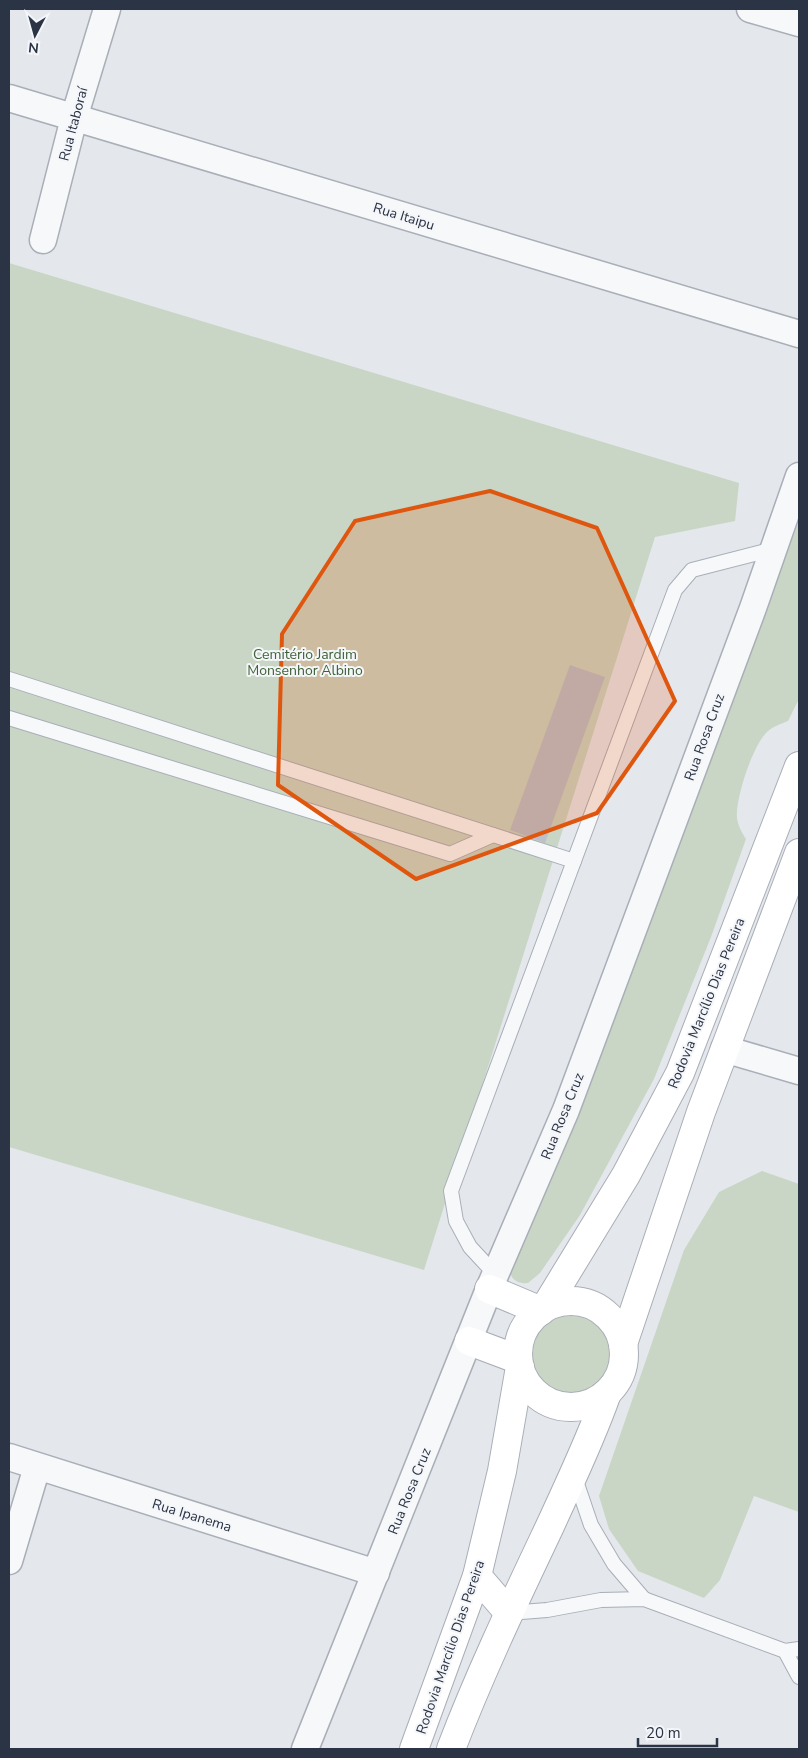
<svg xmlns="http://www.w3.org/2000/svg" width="808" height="1758" viewBox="0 0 808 1758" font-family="'Nunito Sans',sans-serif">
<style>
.green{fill:#c9d6c5}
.building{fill:#bbc0ca}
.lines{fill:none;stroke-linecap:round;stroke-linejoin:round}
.service-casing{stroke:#a9aeb7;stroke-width:16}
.minor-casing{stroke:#a9aeb7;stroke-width:29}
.secondary-casing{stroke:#a9aeb7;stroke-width:30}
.service{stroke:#f7f8fa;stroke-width:14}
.minor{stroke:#f7f8fa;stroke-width:26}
.secondary{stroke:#fff;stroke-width:28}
.marked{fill:#df570f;fill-opacity:0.2;stroke:#df570f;stroke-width:4;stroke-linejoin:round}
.labels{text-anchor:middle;stroke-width:4;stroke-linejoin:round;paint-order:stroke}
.street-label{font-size:14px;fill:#2b3445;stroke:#f4f6f9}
.park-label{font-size:14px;fill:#3f6138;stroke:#f4f6f9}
</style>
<rect width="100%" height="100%" fill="#e4e7ec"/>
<!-- green -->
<g class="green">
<polygon points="9,263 739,483 735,521 655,537 424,1270 9,1147"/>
<path d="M799,521V699L788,721C781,724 773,726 767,732C753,745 735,799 737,818C738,826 742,833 746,839L711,937L654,1079L580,1215L540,1273L528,1283C518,1284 512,1280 509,1271Z"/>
<polygon points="762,1171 799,1184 799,1512 754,1496 720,1580 704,1598 638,1571 609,1529 599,1496 684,1250 719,1192"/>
<circle cx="571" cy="1356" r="40"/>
</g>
<!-- building -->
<polygon class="building" points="570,665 605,677 545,843 510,830"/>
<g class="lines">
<defs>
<g id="service">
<polyline points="9,679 574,861"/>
<polyline points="9,718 450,854 493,835"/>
<polyline points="495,1274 470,1247 456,1221 451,1191 675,590 692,570 774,549"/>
<polyline points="574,1475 591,1525 614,1564 644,1599"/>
<polyline points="509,1613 547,1610 601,1600 644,1599 785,1651 799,1649"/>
<polyline points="785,1651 799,1677"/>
</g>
<g id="minor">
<polyline points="750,9 799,23"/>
<polyline points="9,98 799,334"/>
<polyline points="43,240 74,118 107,9"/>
<polyline points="724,1049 799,1071"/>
<polyline points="9,1457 376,1573"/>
<polyline points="9,1561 37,1467"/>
<polyline points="305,1749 489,1289 566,1110 753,608 799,476"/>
</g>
<g id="secondary">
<polyline points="489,1289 541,1311"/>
<circle cx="571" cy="1354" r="53"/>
<polyline points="546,1306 626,1175 680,1073 799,766"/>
<polyline points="469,1341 517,1359"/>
<polyline points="623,1344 701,1112 799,853"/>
<polyline points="477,1576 509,1613"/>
<polyline points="414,1749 477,1576 502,1471 520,1367"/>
<path d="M451,1749C480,1673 515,1600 550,1526C570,1482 591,1439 607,1393"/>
</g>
</defs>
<!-- service casing -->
<use href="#service" class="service-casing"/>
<!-- minor casing -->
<use href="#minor" class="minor-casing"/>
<!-- secondary casing -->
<use href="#secondary" class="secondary-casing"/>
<!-- service -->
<use href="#service" class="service"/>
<!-- minor -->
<use href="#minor" class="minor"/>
<!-- secondary -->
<use href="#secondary" class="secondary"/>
</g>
<!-- marked area -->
<path class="marked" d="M490,491L597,528L675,701L597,813L416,879L278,785L282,634L355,521Z"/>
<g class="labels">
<!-- street labels -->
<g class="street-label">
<text transform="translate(73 124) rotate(-75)" y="5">Rua Itaboraí</text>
<text transform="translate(404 216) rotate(17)" y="5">Rua Itaipu</text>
<text transform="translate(704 737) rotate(-70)" y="5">Rua Rosa Cruz</text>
<text transform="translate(706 1003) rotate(-68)" y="5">Rodovia Marcílio Dias Pereira</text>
<text transform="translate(562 1116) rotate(-68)" y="5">Rua Rosa Cruz</text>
<text transform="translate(409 1491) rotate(-68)" y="5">Rua Rosa Cruz</text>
<text transform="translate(192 1515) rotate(17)" y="5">Rua Ipanema</text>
<text transform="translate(450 1647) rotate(-71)" y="5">Rodovia Marcílio Dias Pereira</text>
</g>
<!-- park labels -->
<g class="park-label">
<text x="305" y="659">Cemitério Jardim<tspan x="305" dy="16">Monsenhor Albino</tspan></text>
</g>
</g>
<!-- border -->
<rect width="808" height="1758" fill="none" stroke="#2b3445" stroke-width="20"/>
<!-- north arrow -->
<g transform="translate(35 35) rotate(186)" stroke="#f4f6f9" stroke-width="4" paint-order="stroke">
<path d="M0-4L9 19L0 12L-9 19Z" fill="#2b3445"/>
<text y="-8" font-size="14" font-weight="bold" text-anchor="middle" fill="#2b3445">N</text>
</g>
<!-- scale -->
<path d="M638 1738v8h79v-8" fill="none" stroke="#2b3445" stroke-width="2.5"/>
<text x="646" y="1738" font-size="15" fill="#2b3445" stroke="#f4f6f9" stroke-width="4" paint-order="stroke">20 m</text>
</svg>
